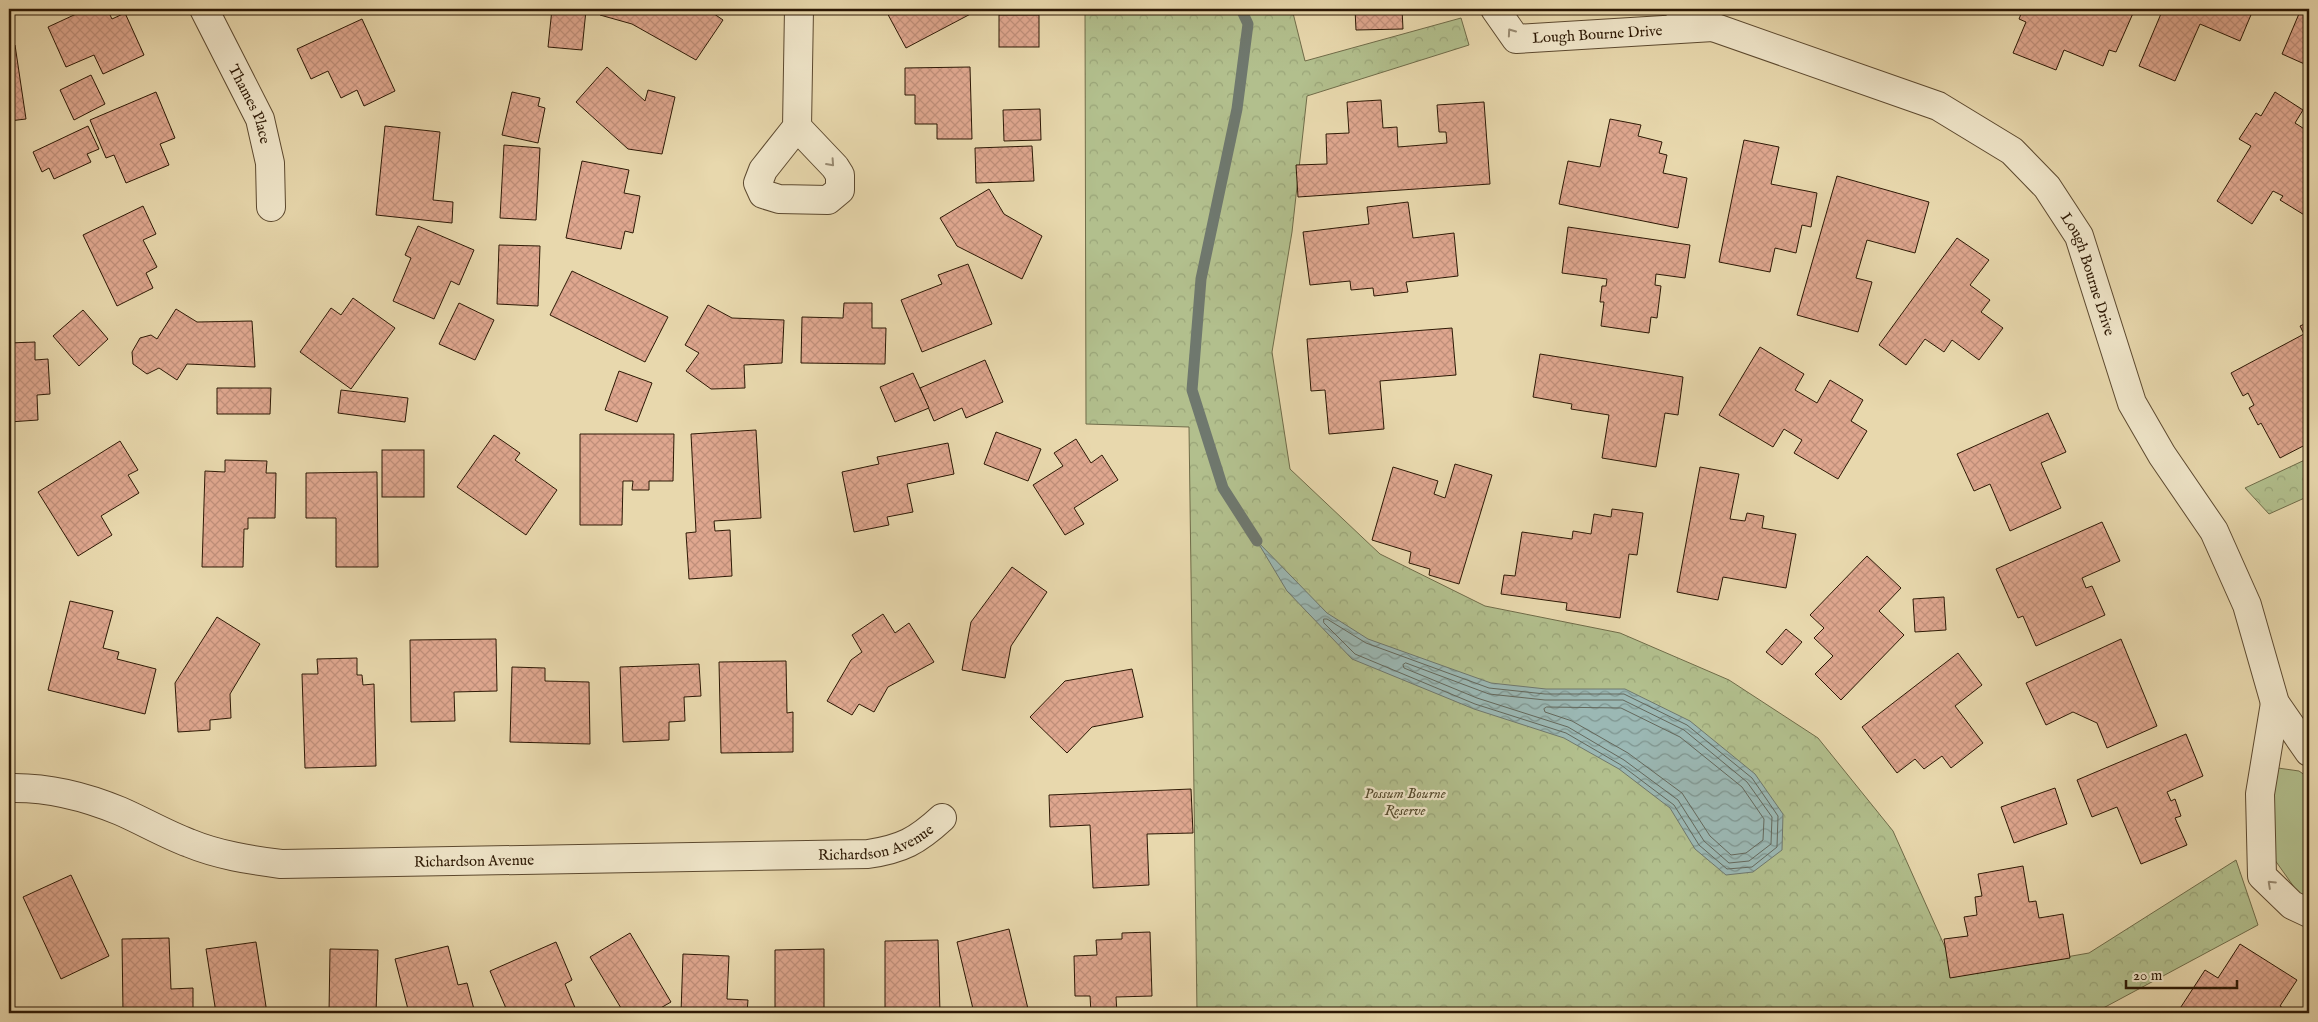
<svg xmlns="http://www.w3.org/2000/svg" width="2318" height="1022" viewBox="0 0 2318 1022" font-family="'IM FELL English',serif">
<style>
.grass{fill:#b2bf8d;stroke:#706c49}
.park{fill:url(#park-crowns);stroke:#706c49}
.water{fill:url(#water-waves);stroke:#6f786e}
.lines{fill:none;stroke-linecap:round;stroke-linejoin:round}
.shore{stroke:#64685c;stroke-width:1}
.stream{stroke:#6f786e;stroke-width:11}
.building{fill:url(#building-cross-hatch);stroke:#2d1905}
.minor-casing{stroke:#5c492f;stroke-width:30}
.minor{stroke:#f0e6ca;stroke-width:28}
.oneway{stroke:#988a71}
.labels{text-anchor:middle;stroke-width:4.5;stroke-linejoin:round;paint-order:stroke}
.street-label{font-size:15px;fill:#2d1905;stroke:#f0e6ca}
.park-label{font-size:15px;font-style:italic;fill:#554b2e;stroke:#f0e6ca}
</style>
<defs>
<pattern id="park-crowns" width="20" height="18" patternUnits="userSpaceOnUse" patternTransform="scale(1.25)"><rect width="20" height="18" fill="#b2bf8d"/><path d="M2 6a3 3 0 1 1 6 0M12 15a3 3 0 1 1 6 0" fill="none" stroke="#99a478"/></pattern>
<pattern id="water-waves" width="16" height="10" patternUnits="userSpaceOnUse" patternTransform="scale(1.25)"><rect width="16" height="10" fill="#9bb8b4"/><path d="M0 5q4-4 8 0t8 0" fill="none" stroke="#7f9590"/></pattern>
<pattern id="building-cross-hatch" width="8" height="8" patternUnits="userSpaceOnUse" patternTransform="scale(1.25)"><rect width="8" height="8" fill="#dfa78f"/><path d="M0 0l8 8M0 8l8-8" fill="none" stroke="#c08f7a"/></pattern>
</defs>
<rect width="100%" height="100%" fill="#e8d8ad"/>
<filter id="stains"><feTurbulence type="fractalNoise" baseFrequency=".004" numOctaves="4"/><feColorMatrix values="0 0 0 0 .2 0 0 0 0 .09 0 0 0 0 .02 0 0 0 .5 -.17"/></filter>
<radialGradient id="worn" r=".72"><stop offset=".6" stop-color="#630" stop-opacity="0"/><stop offset="1" stop-color="#630" stop-opacity=".3"/></radialGradient>
<!-- grass -->
<polygon class="grass" points="2278,768 2299,771 2309,778 2309,899 2299,894 2272,856 2271,782"/>
<!-- park -->
<g class="park">
<polygon points="1085,9 1292,9 1305,61 1461,18 1469,45 1307,96 1292,232 1272,352 1290,469 1380,554 1485,606 1620,633 1729,680 1818,738 1893,831 1958,976 2089,953 2236,860 2258,925 2094,1013 1197,1013 1189,427 1086,424"/>
<polygon points="2309,458 2309,496 2269,514 2245,488"/>
</g>
<!-- water -->
<polygon class="water" points="1257,541 1327,613 1368,639 1491,683 1546,689 1625,689 1690,721 1755,774 1783,814 1782,850 1753,872 1726,875 1695,849 1670,808 1619,769 1564,738 1474,709 1352,659 1287,591"/>
<g class="lines">
<!-- shore -->
<g class="shore">
<polygon points="1324,619 1327,619 1366,643 1489,688 1545,694 1624,694 1687,725 1752,778 1778,816 1777,847 1752,867 1727,869 1699,845 1674,805 1621,765 1566,733 1475,704 1355,654 1324,623"/>
<polygon points="1406,663 1489,694 1545,700 1623,700 1684,730 1747,782 1772,817 1771,844 1749,861 1729,863 1704,841 1678,800 1624,760 1568,727 1477,698 1404,668 1403,665"/>
<polygon points="1547,707 1621,708 1680,737 1742,787 1764,819 1763,840 1746,853 1731,855 1710,836 1682,793 1628,753 1572,721 1545,712 1544,709"/>
</g>
<!-- stream -->
<polyline class="stream" points="1241,9 1248,24 1237,109 1201,279 1192,390 1223,488 1257,541"/>
</g>
<!-- building -->
<g class="building">
<polygon points="87,9 107,9 112,19 125,13 144,55 103,74 94,55 66,67 48,27"/>
<polygon points="552,9 586,10 582,50 548,47"/>
<polygon points="602,9 707,9 723,20 696,60 632,24 600,15"/>
<polygon points="885,9 980,9 906,48"/>
<polygon points="1355,9 1402,9 1403,29 1356,30"/>
<polygon points="2023,9 2129,9 2134,11 2116,52 2109,50 2103,66 2064,50 2056,70 2013,53 2026,22 2019,19"/>
<polygon points="2163,9 2250,9 2253,10 2240,41 2200,24 2175,81 2139,66"/>
<polygon points="2301,9 2309,9 2309,66 2282,54"/>
<rect x="999" y="15" width="40" height="32"/>
<polygon points="362,19 395,91 364,106 357,90 341,98 328,71 311,79 297,49"/>
<polygon points="9,45 15,45 26,119 9,121"/>
<polygon points="607,67 645,101 648,90 675,97 662,154 628,149 576,102"/>
<polygon points="970,67 972,139 937,139 937,124 915,124 915,95 905,95 905,68"/>
<polygon points="91,75 105,104 74,120 60,90"/>
<polygon points="156,92 175,138 160,144 169,165 126,183 114,155 106,158 90,120"/>
<polygon points="512,92 540,98 538,106 545,108 538,143 502,135"/>
<polygon points="2275,92 2303,110 2295,123 2309,132 2309,210 2306,216 2280,200 2283,196 2273,191 2252,224 2217,201 2251,146 2239,139 2256,113 2261,116"/>
<polygon points="1381,100 1383,128 1397,127 1398,147 1447,143 1446,132 1439,132 1437,105 1484,102 1490,184 1298,197 1296,165 1327,164 1326,134 1349,133 1347,102"/>
<polygon points="1040,109 1041,140 1004,141 1003,110"/>
<polygon points="1610,119 1641,125 1638,136 1662,142 1659,153 1667,155 1663,173 1687,178 1678,228 1559,204 1568,161 1600,167"/>
<polygon points="88,126 99,149 87,154 91,162 54,179 49,168 42,172 33,152"/>
<polygon points="385,126 440,132 433,200 453,202 452,223 376,215"/>
<polygon points="1744,140 1779,147 1771,184 1817,193 1811,227 1802,225 1796,253 1775,248 1770,272 1719,262"/>
<polygon points="504,145 540,148 536,220 500,218"/>
<polygon points="1032,146 1034,181 976,183 975,148"/>
<polygon points="582,161 629,170 624,193 640,196 633,233 625,231 621,249 566,238"/>
<polygon points="1837,176 1929,202 1915,253 1867,240 1856,278 1872,282 1858,332 1797,315"/>
<polygon points="989,189 1004,214 1042,236 1022,279 957,246 940,218"/>
<polygon points="1408,202 1413,238 1454,233 1458,276 1406,282 1408,292 1374,296 1373,288 1351,290 1350,281 1310,285 1303,232 1369,224 1367,207"/>
<polygon points="143,206 156,234 143,240 157,267 146,273 153,288 117,306 83,235"/>
<polygon points="418,226 474,250 459,285 451,281 434,319 393,301 411,258 405,255"/>
<polygon points="1568,227 1690,245 1685,278 1656,274 1655,285 1661,286 1657,318 1651,317 1649,333 1601,326 1604,302 1600,302 1602,286 1606,286 1607,279 1562,273"/>
<polygon points="1957,238 1989,260 1970,285 1990,300 1981,312 2003,328 1979,360 1952,340 1944,352 1925,339 1906,365 1879,345"/>
<polygon points="499,245 540,246 538,306 497,304"/>
<polygon points="968,264 992,324 922,352 901,300 942,284 938,275"/>
<polygon points="572,271 668,317 645,362 550,315"/>
<polygon points="353,298 395,328 351,389 300,352 331,308 341,315"/>
<polygon points="459,303 494,320 475,360 439,344"/>
<polygon points="844,303 872,303 872,328 886,328 885,364 801,363 802,317 843,318"/>
<polygon points="708,305 732,318 784,320 782,363 744,365 745,388 711,389 686,371 699,353 685,345"/>
<polygon points="176,309 197,322 252,321 255,367 187,364 177,380 159,368 147,374 133,364 132,352 140,338 151,335 157,339"/>
<polygon points="83,310 108,339 79,366 53,336"/>
<polygon points="2309,322 2309,443 2280,458 2261,423 2258,425 2249,408 2254,405 2248,393 2243,396 2231,373 2304,334 2300,326"/>
<polygon points="1452,328 1456,375 1380,381 1384,429 1329,434 1325,390 1311,391 1307,339"/>
<polygon points="35,342 35,360 48,359 50,394 37,395 38,420 9,422 9,343"/>
<polygon points="1760,347 1804,374 1795,390 1817,403 1830,380 1863,400 1851,421 1867,431 1838,479 1794,453 1802,440 1784,429 1773,447 1719,415"/>
<polygon points="1540,354 1683,377 1678,415 1665,413 1656,467 1602,458 1609,415 1571,409 1572,404 1533,397"/>
<polygon points="985,360 1003,402 966,418 962,408 934,421 920,388"/>
<polygon points="619,371 652,383 637,422 605,410"/>
<polygon points="913,373 929,408 895,422 880,387"/>
<polygon points="217,388 271,388 270,414 217,414"/>
<polygon points="341,390 408,398 405,422 338,413"/>
<polygon points="2048,413 2066,452 2041,463 2061,508 2010,531 1990,484 1974,491 1957,454"/>
<polygon points="756,430 761,518 714,521 715,531 730,530 732,576 689,579 686,533 696,532 691,434"/>
<polygon points="996,432 1041,449 1028,481 984,464"/>
<polygon points="580,434 674,434 673,481 649,481 649,490 632,490 633,481 623,481 622,525 580,525"/>
<polygon points="494,435 520,453 515,460 557,490 526,535 457,487"/>
<polygon points="1076,439 1091,463 1102,455 1118,480 1074,508 1084,524 1065,535 1033,485 1063,466 1054,453"/>
<polygon points="120,441 138,470 128,475 139,493 101,516 112,535 78,556 38,492"/>
<polygon points="948,443 954,474 907,484 913,512 887,517 889,525 854,532 842,472 879,464 877,457"/>
<rect x="382" y="450" width="42" height="47"/>
<polygon points="225,460 267,461 266,473 276,473 275,518 248,518 248,529 244,529 243,567 202,567 205,471 225,472"/>
<polygon points="1455,464 1492,475 1459,584 1429,575 1430,569 1409,563 1411,552 1372,540 1393,467 1438,481 1434,494 1445,498"/>
<polygon points="1700,467 1739,474 1730,519 1745,521 1747,513 1764,516 1762,528 1796,534 1786,588 1723,577 1718,600 1677,592"/>
<polygon points="377,472 378,567 336,567 336,518 306,518 306,473"/>
<polygon points="1612,509 1643,513 1637,555 1629,554 1620,618 1566,610 1567,603 1501,594 1504,575 1515,576 1522,532 1572,539 1573,531 1591,534 1594,514 1611,517"/>
<polygon points="2102,522 2120,561 2082,578 2086,588 2092,586 2105,615 2036,646 2023,616 2018,618 1996,569"/>
<polygon points="1867,556 1901,588 1879,611 1904,635 1841,700 1815,674 1833,656 1814,638 1824,628 1810,615"/>
<polygon points="1012,567 1047,592 1011,646 1005,678 962,670 971,622"/>
<polygon points="1944,597 1946,630 1915,632 1913,599"/>
<polygon points="70,601 113,611 103,648 119,652 117,659 156,669 145,714 48,690"/>
<polygon points="883,614 895,633 909,623 934,662 888,687 874,712 859,704 852,715 827,701 851,660 862,652 852,635"/>
<polygon points="217,617 260,644 230,694 231,718 210,720 210,730 178,732 175,683"/>
<polygon points="1786,629 1802,642 1782,665 1766,652"/>
<polygon points="496,639 497,691 454,692 455,721 411,722 410,640"/>
<polygon points="2121,639 2157,726 2107,748 2097,723 2073,712 2046,725 2026,683"/>
<polygon points="1958,653 1982,685 1955,706 1983,743 1951,768 1942,756 1924,769 1915,759 1897,773 1862,727"/>
<polygon points="357,658 357,675 362,675 363,685 374,684 376,766 305,768 302,674 318,674 317,659"/>
<polygon points="786,661 787,713 793,712 793,752 721,753 719,662"/>
<polygon points="699,664 701,696 684,697 685,721 669,722 669,740 623,742 620,667"/>
<polygon points="512,667 545,668 545,681 589,682 590,744 510,742"/>
<polygon points="1132,669 1143,717 1092,727 1067,753 1030,717 1065,681"/>
<polygon points="2186,734 2203,776 2167,792 2171,801 2175,799 2181,816 2175,818 2187,845 2141,864 2117,807 2092,817 2077,780"/>
<polygon points="2055,788 2067,824 2014,843 2001,807"/>
<polygon points="1191,789 1193,833 1147,834 1149,885 1093,888 1090,825 1050,827 1049,795"/>
<polygon points="2023,866 2029,902 2036,901 2039,918 2063,914 2070,958 1950,978 1944,939 1968,936 1964,917 1977,915 1975,897 1982,896 1978,874"/>
<polygon points="71,875 109,956 61,979 23,897"/>
<polygon points="1009,929 1029,1013 974,1013 957,942"/>
<polygon points="1150,932 1152,996 1116,997 1117,1013 1072,1013 1091,1013 1090,996 1075,996 1074,956 1097,955 1096,940 1122,939 1122,933"/>
<polygon points="630,933 671,1002 652,1013 624,1013 590,957"/>
<polygon points="169,938 171,989 193,988 193,1013 123,1013 122,939"/>
<polygon points="938,940 940,1013 885,1013 885,941"/>
<polygon points="256,942 267,1013 216,1013 206,949"/>
<polygon points="556,942 572,980 565,984 576,1010 568,1013 508,1013 490,971"/>
<polygon points="2240,944 2297,980 2280,1006 2291,1013 2177,1013 2205,970 2218,978"/>
<polygon points="448,946 458,985 467,983 475,1013 409,1013 395,959"/>
<polygon points="330,949 378,950 376,1013 329,1013"/>
<polygon points="824,949 824,1008 827,1013 775,1013 775,950"/>
<polygon points="683,954 729,956 727,999 748,1000 747,1013 681,1013"/>
</g>
<g class="lines">
<defs>
<g id="minor">
<path id="s1" d="M204,9L260,119L270,163L271,207"/>
<path id="s2" d="M1495,9L1516,39L1713,27"/>
<path id="s3" d="M1679,9L1713,27L1938,106L2012,151L2047,187L2079,236L2132,403L2162,455L2214,531L2247,605L2275,703L2309,752"/>
<polyline points="797,127 835,167 840,175 840,190 828,200 779,199 763,194 758,183 763,170 797,127 799,9"/>
<polyline points="2275,703 2260,794 2262,876 2292,905 2309,913"/>
<path id="s4" d="M9,788C47,787 84,796 120,811C143,821 165,834 189,843C218,855 250,860 281,864L868,854C902,849 917,841 942,818"/>
</g>
</defs>
<!-- minor casing -->
<use href="#minor" class="minor-casing"/>
<!-- minor -->
<use href="#minor" class="minor"/>
</g>
<!-- one-way arrows -->
<defs><path id="oneway-chevron" d="M-2-3.5L2.5 0L-2 3.5" fill="none" stroke-width="1.6" stroke-linecap="round" stroke-linejoin="round" transform="scale(1.25)"/></defs>
<g class="oneway">
<use href="#oneway-chevron" transform="translate(1511 32) rotate(-125)"/>
<use href="#oneway-chevron" transform="translate(831 163) rotate(48)"/>
<use href="#oneway-chevron" transform="translate(2271 884) rotate(-137)"/>
</g>
<g class="labels">
<!-- street labels -->
<g class="street-label">
<text dy="5" stroke="none"><textPath href="#s2" startOffset="118">Lough Bourne Drive</textPath></text>
<text dy="5" stroke="none"><textPath href="#s1" startOffset="106">Thames Place</textPath></text>
<text dy="5" stroke="none"><textPath href="#s3" startOffset="511">Lough Bourne Drive</textPath></text>
<text dy="5" stroke="none"><textPath href="#s4" startOffset="882">Richardson Avenue</textPath></text>
<text dy="5" stroke="none"><textPath href="#s4" startOffset="478">Richardson Avenue</textPath></text>
</g>
<!-- park labels -->
<g class="park-label">
<text x="1405" y="798">Possum Bourne<tspan x="1405" dy="17">Reserve</tspan></text>
</g>
</g>
<!-- margin -->
<rect width="2318" height="1022" fill="none" stroke="#e8d8ad" stroke-width="30"/>
<rect x="10" y="10" width="2298" height="1002" fill="none" stroke="#2d1905" stroke-width="2.5"/>
<rect x="15" y="15" width="2288" height="992" fill="none" stroke="#2d1905"/>
<!-- scale -->
<path d="M2126 980v8h111v-8" fill="none" stroke="#2d1905" stroke-width="2.5"/>
<text x="2133" y="980" font-size="15" fill="#2d1905" stroke="#f0e6ca" stroke-width="4" paint-order="stroke">20 m</text>
<rect width="100%" height="100%" filter="url(#stains)"/>
<rect width="100%" height="100%" fill="url(#worn)"/>
</svg>
